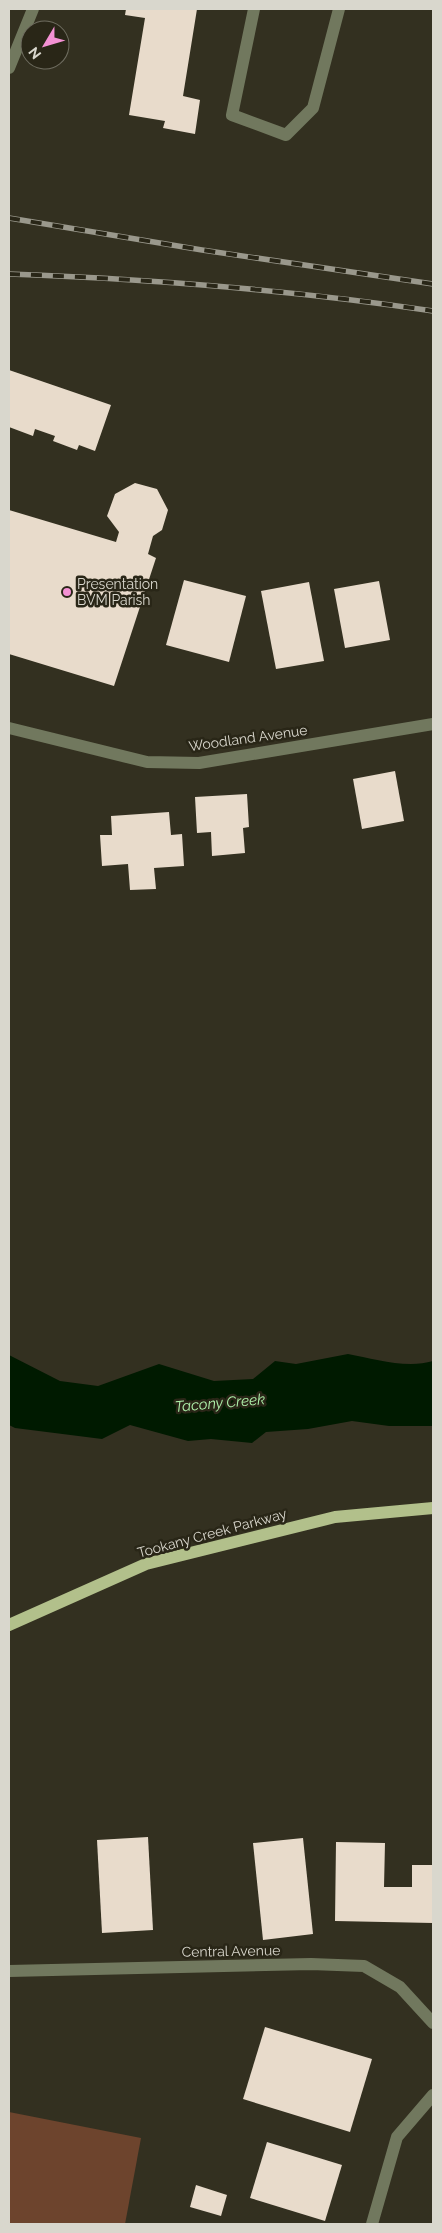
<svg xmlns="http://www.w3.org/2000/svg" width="442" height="2233" viewBox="0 0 442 2233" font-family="Raleway,sans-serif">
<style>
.green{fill:#6d442d}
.water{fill:#001a00}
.building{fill:#e8dbcb}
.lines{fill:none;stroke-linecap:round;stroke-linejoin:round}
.minor{stroke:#71785e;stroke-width:12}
.major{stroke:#b2c08b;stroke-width:12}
.rail-casing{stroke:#9a988c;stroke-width:5.5}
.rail{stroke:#292617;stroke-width:4;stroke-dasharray:11;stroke-linecap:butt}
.poi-dot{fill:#f491d4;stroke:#292617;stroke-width:2}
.labels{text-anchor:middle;stroke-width:5;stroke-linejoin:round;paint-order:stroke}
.poi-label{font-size:14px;fill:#d9d7cd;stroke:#292617;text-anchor:start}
.street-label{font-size:14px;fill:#d9d7cd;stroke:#292617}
.water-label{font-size:15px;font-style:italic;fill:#b0f3ac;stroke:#292617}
</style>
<rect width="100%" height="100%" fill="#333020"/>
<!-- green -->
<polygon class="green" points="9,2112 141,2138 125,2224 9,2224"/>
<!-- water -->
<path class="water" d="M348,1354C374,1359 407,1369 433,1361V1426H389L352,1421L308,1429L266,1432L252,1443L211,1439L188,1441L130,1425L102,1439L15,1428L9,1425V1355L60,1381L98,1386L159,1364L214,1381L253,1379L275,1361L296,1364Z"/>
<!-- building -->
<g class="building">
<polygon points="126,9 197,9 183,96 200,100 195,134 163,128 165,121 129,115 145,18 125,15"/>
<polygon points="9,370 111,405 95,451 79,445 77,450 53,441 55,436 35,429 33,436 9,427"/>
<polygon points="135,483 157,489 168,510 162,530 153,536 148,554 156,558 114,686 9,654 9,510 116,542 119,532 107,516 115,494"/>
<polygon points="184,580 246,596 229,662 166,645"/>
<polygon points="379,581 390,640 345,648 334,589"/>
<polygon points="309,582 324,661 276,669 261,591"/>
<polygon points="395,771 404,821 362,829 353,779"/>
<polygon points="247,794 249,827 243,828 245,853 212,856 211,832 197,833 195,797"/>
<polygon points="169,812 171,835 182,834 184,866 154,868 156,889 130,890 128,864 102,866 100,835 112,835 111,816"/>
<polygon points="148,1837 153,1930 102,1933 97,1840"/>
<polygon points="303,1838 313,1934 263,1940 253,1843"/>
<polygon points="336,1842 385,1843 384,1887 412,1887 412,1865 433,1865 433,1923 335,1921"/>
<polygon points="265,2027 372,2059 350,2132 243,2099"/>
<polygon points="267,2142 342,2165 325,2221 250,2198"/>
<polygon points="196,2185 227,2195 221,2216 190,2207"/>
</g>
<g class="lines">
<!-- minor -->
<g class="minor">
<polyline points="254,9 232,115 286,135 313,108 339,9"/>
<polyline points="9,68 33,9"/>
<polyline points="9,728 147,762 199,763 433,724"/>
<polyline points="9,1971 311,1964 364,1966 400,1987 433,2023"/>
<polyline points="372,2224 397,2137 433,2095"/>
</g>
<!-- major -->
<polyline class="major" points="9,1625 146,1564 335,1517 433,1508"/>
<defs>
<g id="rail">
<polyline points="9,218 202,250 433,284"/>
<path d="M9,274C150,279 293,290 433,311"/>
</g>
</defs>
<!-- rail casing -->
<use href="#rail" class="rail-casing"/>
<!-- rail -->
<use href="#rail" class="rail"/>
</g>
<!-- markers -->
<circle class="poi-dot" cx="67" cy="592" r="5"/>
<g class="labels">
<!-- poi labels -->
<g class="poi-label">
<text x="77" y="589">Presentation<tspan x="77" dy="16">BVM Parish</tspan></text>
</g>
<!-- street labels -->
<g class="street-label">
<text transform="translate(248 738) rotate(-8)" y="5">Woodland Avenue</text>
<text transform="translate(212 1533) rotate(-15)" y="5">Tookany Creek Parkway</text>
<text transform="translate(231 1951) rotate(-1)" y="5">Central Avenue</text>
</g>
<!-- water labels -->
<g class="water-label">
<text transform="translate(220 1403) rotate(-5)" y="5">Tacony Creek</text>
</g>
</g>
<!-- border -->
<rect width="442" height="2233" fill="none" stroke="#d9d7cd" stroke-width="20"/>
<!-- north arrow -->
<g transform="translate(45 45) rotate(232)"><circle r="24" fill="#292617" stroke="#6f6d60"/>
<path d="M0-4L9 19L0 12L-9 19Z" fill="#f491d4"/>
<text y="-8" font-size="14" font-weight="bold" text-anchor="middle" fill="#d9d7cd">N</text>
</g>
</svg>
